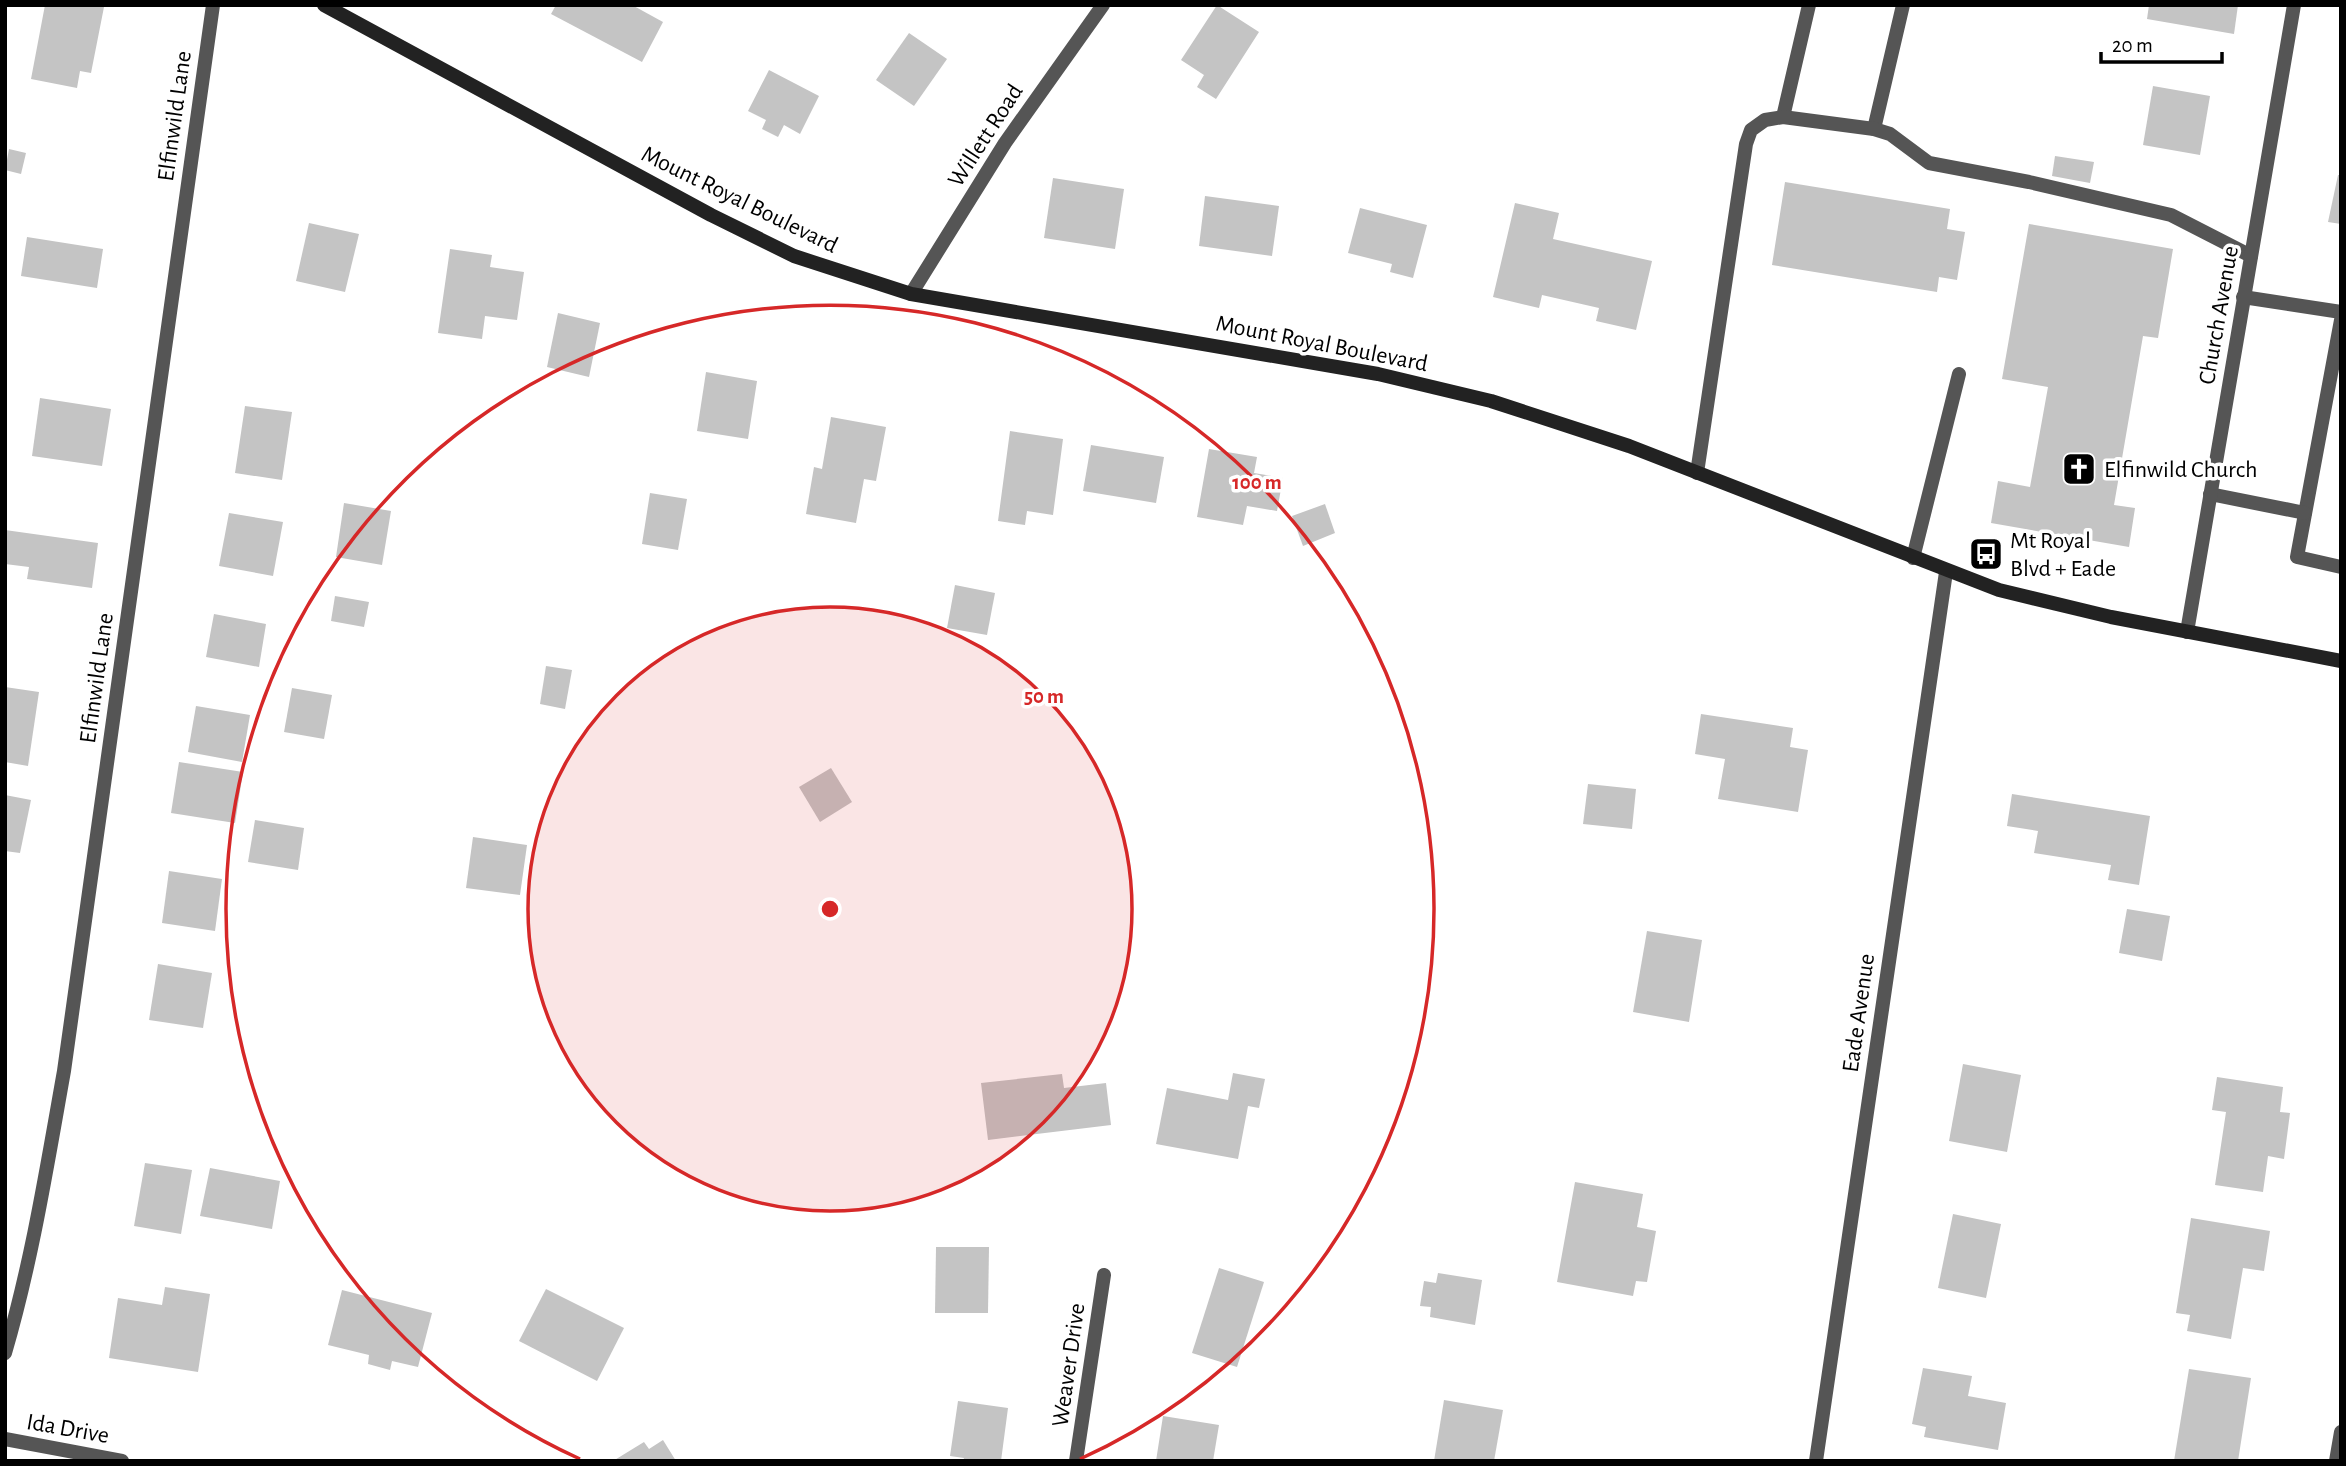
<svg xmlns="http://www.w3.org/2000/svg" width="2346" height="1466" viewBox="0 0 2346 1466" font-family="'Alegreya Sans',sans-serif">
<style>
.building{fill:#c4c4c4}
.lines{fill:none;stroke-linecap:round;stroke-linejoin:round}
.service{stroke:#555;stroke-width:14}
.minor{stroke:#555;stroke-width:14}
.secondary{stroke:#222;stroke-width:14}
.ring{fill:none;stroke:#d62828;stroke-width:3.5}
.labels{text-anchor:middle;stroke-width:7;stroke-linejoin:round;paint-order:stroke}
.street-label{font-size:24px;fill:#000;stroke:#fff}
.poi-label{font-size:24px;fill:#000;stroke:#fff;text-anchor:start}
.centre{fill:#d62828;stroke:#fff;stroke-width:3.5}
.ring-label{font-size:21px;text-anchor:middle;font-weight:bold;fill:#d62828;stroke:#fff;stroke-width:7;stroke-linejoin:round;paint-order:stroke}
</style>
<rect width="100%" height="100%" fill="#fff"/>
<!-- building -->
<g class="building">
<polygon points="45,5 104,7 91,73 80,71 77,88 31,79"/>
<polygon points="556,5 632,5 663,22 642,62 551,14"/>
<polygon points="1217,5 1259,32 1216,99 1197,87 1204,75 1181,60"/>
<polygon points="2149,5 2238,5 2234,34 2147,19"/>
<polygon points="909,33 947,59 914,106 876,80"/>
<polygon points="769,70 819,96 800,134 784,125 778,137 762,129 766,120 748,111"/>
<polygon points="2153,86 2210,96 2200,155 2143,145"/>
<polygon points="9,149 26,153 21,174 5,170"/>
<polygon points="2055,156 2094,162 2090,183 2052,176"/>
<polygon points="2338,175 2341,175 2341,224 2328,222"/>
<polygon points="1053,178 1124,189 1115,249 1044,238"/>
<polygon points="1785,182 1950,209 1947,229 1965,232 1957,280 1939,277 1937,292 1772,265"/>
<polygon points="1205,196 1279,206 1272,256 1199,246"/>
<polygon points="1515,203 1559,213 1553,239 1652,261 1636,330 1596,321 1599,308 1542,295 1539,308 1493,297"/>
<polygon points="1360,208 1427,225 1413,278 1390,272 1392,264 1348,253"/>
<polygon points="309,223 359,234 345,292 296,281"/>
<polygon points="2029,224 2173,249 2158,338 2143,336 2114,505 2135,508 2129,547 1991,523 1998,481 2030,487 2048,387 2002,379"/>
<polygon points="27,237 103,249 97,288 21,276"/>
<polygon points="450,249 492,255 490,267 524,272 517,320 485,316 482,339 438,333"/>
<polygon points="558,313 600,323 589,377 547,367"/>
<polygon points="706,372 757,381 748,439 697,431"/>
<polygon points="40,398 111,409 102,466 32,456"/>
<polygon points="245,406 292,412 282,480 235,473"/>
<polygon points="831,417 886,427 876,481 864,479 856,523 806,514 814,467 822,469"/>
<polygon points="1010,431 1063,439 1053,515 1027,511 1025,525 998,521"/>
<polygon points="1091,445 1164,457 1156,503 1083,491"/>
<polygon points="1209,449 1257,457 1254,473 1283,478 1277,511 1247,506 1243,525 1197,517"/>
<polygon points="650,493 687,499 678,550 642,544"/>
<polygon points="344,503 391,511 382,565 336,557"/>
<polygon points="1325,504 1335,533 1303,546 1292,516"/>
<polygon points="229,513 283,522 273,576 219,566"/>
<polygon points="5,530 98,543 92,588 27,579 29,567 5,564"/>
<polygon points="955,585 995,593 987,635 947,628"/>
<polygon points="335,596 369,602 364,627 331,621"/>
<polygon points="214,614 266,624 259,667 206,657"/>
<polygon points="546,666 572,670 565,709 540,704"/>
<polygon points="5,687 39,692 28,766 5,762"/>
<polygon points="292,688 332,695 324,739 284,732"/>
<polygon points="196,706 250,715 242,762 188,752"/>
<polygon points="1701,714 1793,728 1790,747 1808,750 1798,812 1718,799 1725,759 1695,754"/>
<polygon points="179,762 243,772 235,823 171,813"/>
<polygon points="831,768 852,802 820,822 799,787"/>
<polygon points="1588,784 1636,789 1632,829 1583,824"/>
<polygon points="2012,794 2150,816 2139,885 2108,880 2111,865 2034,853 2038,831 2007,826"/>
<polygon points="5,795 31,800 20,853 5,851"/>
<polygon points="255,820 304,828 298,870 248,862"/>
<polygon points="473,837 527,845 520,895 466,888"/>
<polygon points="169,871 222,879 215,931 162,923"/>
<polygon points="2127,909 2170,916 2162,961 2119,953"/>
<polygon points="1647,931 1702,940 1689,1022 1633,1012"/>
<polygon points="158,964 212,973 203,1028 149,1020"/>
<polygon points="1963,1064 2021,1075 2007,1152 1949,1141"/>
<polygon points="1233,1073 1265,1079 1259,1108 1248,1106 1238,1159 1156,1144 1167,1088 1228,1100"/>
<polygon points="1062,1074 1064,1088 1106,1083 1111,1125 988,1140 981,1083"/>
<polygon points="2217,1077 2283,1087 2280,1112 2290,1113 2284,1159 2268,1156 2263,1192 2215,1185 2226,1112 2212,1110"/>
<polygon points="145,1163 192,1170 181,1234 134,1226"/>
<polygon points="210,1168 280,1181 272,1229 200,1216"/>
<polygon points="1575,1182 1643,1194 1637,1227 1656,1231 1647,1282 1636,1281 1633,1296 1557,1282"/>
<polygon points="1953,1214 2001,1224 1986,1298 1938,1288"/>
<polygon points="2191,1218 2270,1231 2264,1271 2243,1268 2231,1339 2187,1331 2190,1315 2176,1313"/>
<polygon points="936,1247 989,1247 988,1313 935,1313"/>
<polygon points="1219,1268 1264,1282 1237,1367 1192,1353"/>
<polygon points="1438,1273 1482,1280 1475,1325 1430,1317 1431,1307 1420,1306 1424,1281 1436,1283"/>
<polygon points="165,1287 210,1294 198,1372 109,1358 118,1298 162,1305"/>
<polygon points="546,1289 624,1328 597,1381 519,1341"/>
<polygon points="342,1290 432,1313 418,1367 392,1361 390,1370 368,1364 369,1355 328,1345"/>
<polygon points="1923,1368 1972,1376 1968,1396 2006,1403 1998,1450 1924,1437 1926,1427 1912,1424"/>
<polygon points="2189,1369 2251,1378 2238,1461 2174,1461"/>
<polygon points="1444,1400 1503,1410 1494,1461 1434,1461"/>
<polygon points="958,1401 1008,1408 1001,1461 963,1461 964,1458 950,1456"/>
<polygon points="1163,1416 1219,1425 1213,1461 1156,1461"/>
<polygon points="663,1440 676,1461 613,1461 644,1442 649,1449"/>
</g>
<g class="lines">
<!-- service -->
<g class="service">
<polyline points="1783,117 1809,5"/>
<polyline points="1874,129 1903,5"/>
<polyline points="2243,297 2341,312"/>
<polyline points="2341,320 2297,557 2341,567"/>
<polyline points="1697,473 1746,144 1751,130 1765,120 1783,117 1874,129 1890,134 1929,163 2029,182 2171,215 2251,256"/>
<polyline points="2210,494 2305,513"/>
<polyline points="1913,558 1959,374"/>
</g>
<!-- minor -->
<g class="minor">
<polyline points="911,294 1005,143 1103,5"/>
<polyline points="2187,632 2294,5"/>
<path d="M5,1353C32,1261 47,1166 64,1071L213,5"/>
<polyline points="5,1439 122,1461"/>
<polyline points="1076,1461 1104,1275"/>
<polyline points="1816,1461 1946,572"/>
<polyline points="2336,1461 2341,1432"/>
</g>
<!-- secondary -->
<polyline class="secondary" points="324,5 711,215 794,256 911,294 1378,374 1491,401 1629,446 1999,590 2111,617 2341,661"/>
</g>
<!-- distance rings -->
<circle cx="830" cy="909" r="302" fill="#d62828" fill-opacity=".12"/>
<g class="ring">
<circle cx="830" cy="909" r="302"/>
<path d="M580 1459A604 604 0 1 1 1080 1459"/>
</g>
<!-- icons -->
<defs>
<symbol id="church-square" viewBox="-11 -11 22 22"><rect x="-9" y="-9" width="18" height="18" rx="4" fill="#000" stroke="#fff"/><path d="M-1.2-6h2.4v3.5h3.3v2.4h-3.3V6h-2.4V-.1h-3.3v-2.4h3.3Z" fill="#fff"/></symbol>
<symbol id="bus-square" viewBox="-11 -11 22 22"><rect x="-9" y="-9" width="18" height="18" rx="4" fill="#000" stroke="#fff"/><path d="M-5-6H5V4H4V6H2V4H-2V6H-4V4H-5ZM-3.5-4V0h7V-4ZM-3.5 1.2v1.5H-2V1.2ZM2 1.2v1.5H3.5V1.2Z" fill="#fff"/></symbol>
</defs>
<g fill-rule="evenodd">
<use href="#church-square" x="2060" y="450" width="38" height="38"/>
<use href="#bus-square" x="1967" y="535" width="38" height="38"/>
</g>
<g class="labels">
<!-- street labels -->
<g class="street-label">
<text transform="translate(174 116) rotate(-82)" y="8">Elfinwild Lane</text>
<text transform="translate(985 135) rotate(-57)" y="8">Willett Road</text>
<text transform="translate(740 199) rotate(26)" y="8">Mount Royal Boulevard</text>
<text transform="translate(2218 315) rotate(-80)" y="8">Church Avenue</text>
<text transform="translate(1322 343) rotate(11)" y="8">Mount Royal Boulevard</text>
<text transform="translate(96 678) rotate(-82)" y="8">Elfinwild Lane</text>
<text transform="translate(1858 1013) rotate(-82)" y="8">Eade Avenue</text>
<text transform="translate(1068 1365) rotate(-82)" y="8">Weaver Drive</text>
<text transform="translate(68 1428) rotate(10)" y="8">Ida Drive</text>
</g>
<!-- poi labels -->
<g class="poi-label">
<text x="2104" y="477">Elfinwild Church</text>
<text x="2010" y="548">Mt Royal<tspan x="2010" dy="28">Blvd + Eade</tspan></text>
</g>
</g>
<circle cx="830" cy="909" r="10" class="centre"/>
<g class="ring-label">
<text x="1257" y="489">100 m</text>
<text x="1044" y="703">50 m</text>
</g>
<!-- border -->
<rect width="2346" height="1466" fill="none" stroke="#000000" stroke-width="14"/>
<!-- scale -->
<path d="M2101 52v10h121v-10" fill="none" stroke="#000000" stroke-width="3.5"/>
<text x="2112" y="52" font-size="21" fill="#000000" stroke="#ffffff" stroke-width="5" paint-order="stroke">20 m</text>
</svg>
